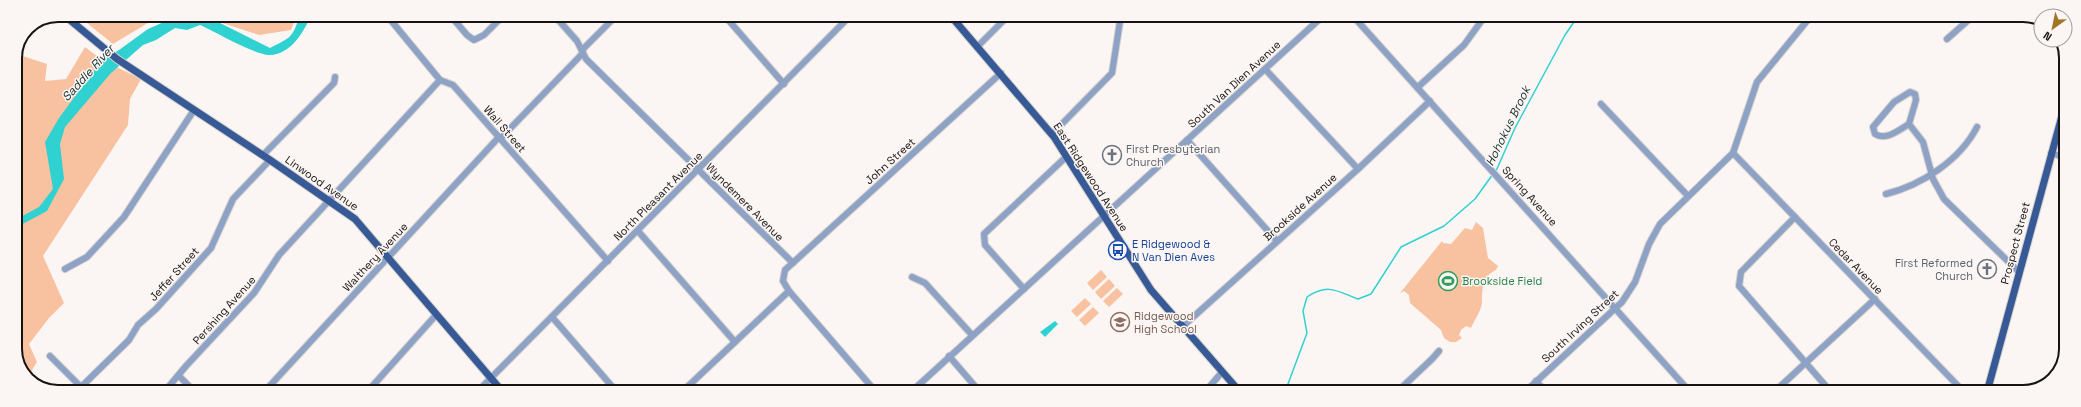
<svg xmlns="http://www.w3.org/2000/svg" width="2081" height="407" viewBox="0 0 2081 407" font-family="'Space Grotesk',sans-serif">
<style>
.green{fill:#f8c2a1}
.water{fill:#2fd1d1}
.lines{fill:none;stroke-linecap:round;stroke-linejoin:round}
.stream{stroke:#2fd1d1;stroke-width:1.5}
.minor-casing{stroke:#d6d2cf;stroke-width:8}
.major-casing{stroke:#d6d2cf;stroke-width:9}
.minor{stroke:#8da2c5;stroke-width:6}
.major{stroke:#375a96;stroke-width:7}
.labels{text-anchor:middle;stroke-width:3;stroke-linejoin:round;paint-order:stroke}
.street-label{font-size:11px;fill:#161413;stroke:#fbf6f3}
.worship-label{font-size:11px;fill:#5b616d;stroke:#fbf6f3;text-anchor:start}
.transit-label{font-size:11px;fill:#164399;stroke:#fbf6f3;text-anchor:start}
.leisure-label{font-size:11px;fill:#27864d;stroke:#fbf6f3;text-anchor:start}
.education-label{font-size:11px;fill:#785e54;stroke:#fbf6f3;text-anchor:start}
.water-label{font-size:12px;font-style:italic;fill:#173030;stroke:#fbf6f3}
.rim{fill:none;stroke:#161413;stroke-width:2}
</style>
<rect width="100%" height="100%" fill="#fbf6f3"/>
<!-- green -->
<g class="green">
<polygon points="91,15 161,15 113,44 87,23"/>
<polygon points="198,15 297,15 291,30 259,35"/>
<polygon points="85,47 102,60 141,79 130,99 128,125 43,256 64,303 49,318 29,344 37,362 27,378 15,354 15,58 17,54 47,64 45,81 66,79"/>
<path d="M1476,222L1483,228L1488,258L1498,266L1496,270C1482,276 1482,291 1482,303C1481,311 1474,321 1471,328L1466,326L1461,330L1459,335L1462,338L1456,342H1450L1444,338L1441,330L1410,303L1409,295L1404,291L1400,293L1442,241L1443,243L1451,244L1465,228L1472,230Z"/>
<polygon points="1101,270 1107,277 1093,290 1087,283"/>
<polygon points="1109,279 1115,286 1101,299 1095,292"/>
<polygon points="1117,288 1123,294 1109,307 1103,301"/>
<polygon points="1085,298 1091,304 1077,317 1071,311"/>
<polygon points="1093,307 1099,313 1085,326 1079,320"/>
</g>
<!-- water -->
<g class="water">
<path d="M300,15H311C304,32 290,56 268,55C251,53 218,33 200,25L187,30L175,28L156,40L143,45L111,73L65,127L60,144L64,179L47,211L17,227L19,243L15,246V220L39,207L53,189L45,142L59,118L102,60L119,50L148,29L173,18H203L214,20L270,48C291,37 292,39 300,15Z"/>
<polygon points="1055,321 1058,324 1045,337 1040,332"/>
</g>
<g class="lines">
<!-- stream -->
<g class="stream">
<polyline points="1496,171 1515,128 1565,35 1578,16"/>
<path d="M1285,392L1307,333L1303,311L1307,297C1328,283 1337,291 1358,299L1371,294L1401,247L1444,226L1475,199L1493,174"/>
</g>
<defs>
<g id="minor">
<polyline points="384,15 389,18 440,80 453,85 608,261"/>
<polyline points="450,15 467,35 474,40 484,35 504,15"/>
<polyline points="554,15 577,41 586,59 793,263"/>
<polyline points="724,15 784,84"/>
<polyline points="1353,16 1690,392"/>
<polyline points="1947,39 1973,16"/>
<polyline points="977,47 1009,15"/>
<polyline points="582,50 617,15"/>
<polyline points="1265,69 1358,169"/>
<polyline points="1418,87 1464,45 1485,16"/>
<path d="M1910,92L1915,94L1916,100L1909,124C1899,130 1886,141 1875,134L1873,127L1894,102Z"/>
<polyline points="1601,104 1688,196"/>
<polyline points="1909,124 1923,142 1933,179 1944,199 2019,272"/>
<polyline points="1052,134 1112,73 1121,15"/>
<polyline points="500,139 583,53"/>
<polyline points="1187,140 1277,241"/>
<polyline points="1733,153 1964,392"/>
<polyline points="2051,153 2066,158"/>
<polyline points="263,155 334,83 335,77"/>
<path d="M1886,194C1922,185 1960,160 1977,127"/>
<polyline points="1795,217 1741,272 1739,286 1831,392"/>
<polyline points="638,231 735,342"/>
<polyline points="65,269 87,257 124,217 194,110"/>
<polyline points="912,277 925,283 972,335"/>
<polyline points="1024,289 985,245 984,234 1066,157"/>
<polyline points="552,317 616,391"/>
<polyline points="1182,327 1358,169 1430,101"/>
<polyline points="50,356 81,387"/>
<polyline points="949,356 980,392"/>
<polyline points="179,376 194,391"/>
<polyline points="1536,381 1546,392"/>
<polyline points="77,391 129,340 138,325 156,309 211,248 233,199 270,160"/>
<polyline points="165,391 186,366 254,293 279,255 440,80"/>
<polyline points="265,391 499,137"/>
<polyline points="368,391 436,315"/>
<polyline points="478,391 851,15"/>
<polyline points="683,391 789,291"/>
<polyline points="876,392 789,291 783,281 785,270 1001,73"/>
<polyline points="911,392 1323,16"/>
<polyline points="1205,392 1222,372"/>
<polyline points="1397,392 1432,359 1439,351"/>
<polyline points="1525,392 1622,302 1635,282 1649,244 1660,224 1733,153 1757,82 1811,16"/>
<polyline points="1774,392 1875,299"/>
</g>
<g id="major">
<polyline points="64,15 117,59 270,160 355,219 502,391"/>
<polyline points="950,15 1054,137 1151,290 1240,392"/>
<polyline points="1987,392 2066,101"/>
</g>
</defs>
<!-- minor casing -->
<use href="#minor" class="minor-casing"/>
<!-- major casing -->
<use href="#major" class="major-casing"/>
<!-- minor -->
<use href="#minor" class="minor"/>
<!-- major -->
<use href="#major" class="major"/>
</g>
<!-- icons -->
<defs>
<symbol id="church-ring" viewBox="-11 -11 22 22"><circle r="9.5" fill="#fbf6f3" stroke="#6b7280" stroke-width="1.5"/><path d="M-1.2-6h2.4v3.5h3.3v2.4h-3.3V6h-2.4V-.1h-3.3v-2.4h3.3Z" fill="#6b7280"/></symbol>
<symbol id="bus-ring" viewBox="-11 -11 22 22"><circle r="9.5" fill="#fbf6f3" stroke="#1a4fb4" stroke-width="1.5"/><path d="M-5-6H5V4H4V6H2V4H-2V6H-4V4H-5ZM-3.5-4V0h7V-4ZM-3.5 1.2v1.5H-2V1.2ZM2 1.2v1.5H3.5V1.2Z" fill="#1a4fb4"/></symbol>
<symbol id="stadium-ring" viewBox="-11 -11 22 22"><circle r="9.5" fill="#fbf6f3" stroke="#2e9e5b" stroke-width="1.5"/><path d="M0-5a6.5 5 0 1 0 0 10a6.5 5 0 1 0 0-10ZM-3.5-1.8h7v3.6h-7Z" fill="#2e9e5b"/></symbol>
<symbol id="school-ring" viewBox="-11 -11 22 22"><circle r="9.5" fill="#fbf6f3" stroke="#8d6e63" stroke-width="1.5"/><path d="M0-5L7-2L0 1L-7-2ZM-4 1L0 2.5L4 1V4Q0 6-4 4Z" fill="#8d6e63"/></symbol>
</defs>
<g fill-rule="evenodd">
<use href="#church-ring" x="1101" y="144" width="22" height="22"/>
<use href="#bus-ring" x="1107" y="239" width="22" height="22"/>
<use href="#church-ring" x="1976" y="258" width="22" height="22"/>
<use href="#stadium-ring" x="1437" y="270" width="22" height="22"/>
<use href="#school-ring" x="1109" y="311" width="22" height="22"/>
</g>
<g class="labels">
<!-- street labels -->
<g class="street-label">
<text transform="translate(1234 84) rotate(-43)" y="4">South Van Dien Avenue</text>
<text transform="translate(505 129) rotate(49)" y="4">Wall Street</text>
<text transform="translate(890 161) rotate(-42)" y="4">John Street</text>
<text transform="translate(1091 177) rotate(57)" y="4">East Ridgewood Avenue</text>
<text transform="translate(322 183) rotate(35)" y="4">Linwood Avenue</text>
<text transform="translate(658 196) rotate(-45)" y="4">North Pleasant Avenue</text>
<text transform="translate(1530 196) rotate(48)" y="4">Spring Avenue</text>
<text transform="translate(745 202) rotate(45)" y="4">Wyndemere Avenue</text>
<text transform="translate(1300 207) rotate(-42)" y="4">Brookside Avenue</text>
<text transform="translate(2015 243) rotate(-75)" y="4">Prospect Street</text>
<text transform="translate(375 257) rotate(-47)" y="4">Walthery Avenue</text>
<text transform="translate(1856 266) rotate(46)" y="4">Cedar Avenue</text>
<text transform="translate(174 274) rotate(-48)" y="4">Jeffer Street</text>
<text transform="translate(224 310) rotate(-48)" y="4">Pershing Avenue</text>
<text transform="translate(1580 326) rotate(-43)" y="4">South Irving Street</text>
</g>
<!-- worship labels -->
<g class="worship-label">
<text x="1126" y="153">First Presbyterian<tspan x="1126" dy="13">Church</tspan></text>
<text x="1973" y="267" text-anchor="end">First Reformed<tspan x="1973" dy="13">Church</tspan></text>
</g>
<!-- transit labels -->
<g class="transit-label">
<text x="1132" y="248">E Ridgewood &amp;<tspan x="1132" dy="13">N Van Dien Aves</tspan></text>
</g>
<!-- leisure labels -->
<g class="leisure-label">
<text x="1462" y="285">Brookside Field</text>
</g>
<!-- education labels -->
<g class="education-label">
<text x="1134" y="320">Ridgewood<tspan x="1134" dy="13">High School</tspan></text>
</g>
<!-- water labels -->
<g class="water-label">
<text transform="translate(88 73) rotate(-48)" y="4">Saddle River</text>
<text transform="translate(1508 126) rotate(-64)" y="4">Hohokus Brook</text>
</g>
</g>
<!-- crop -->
<path d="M0 0H2081V407H0ZM58 22H2023A36 36 0 0 1 2059 58V349A36 36 0 0 1 2023 385H58A36 36 0 0 1 22 349V58A36 36 0 0 1 58 22Z" fill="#fbf6f3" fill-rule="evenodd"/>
<path class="rim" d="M58 22H2023A36 36 0 0 1 2059 58V349A36 36 0 0 1 2023 385H58A36 36 0 0 1 22 349V58A36 36 0 0 1 58 22Z"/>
<!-- north arrow -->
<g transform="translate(2053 28) rotate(213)"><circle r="19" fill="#fbf6f3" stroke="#9f9c99"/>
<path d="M0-3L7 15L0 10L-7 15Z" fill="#a07525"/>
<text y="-6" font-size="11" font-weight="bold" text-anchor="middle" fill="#161413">N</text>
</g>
</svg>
